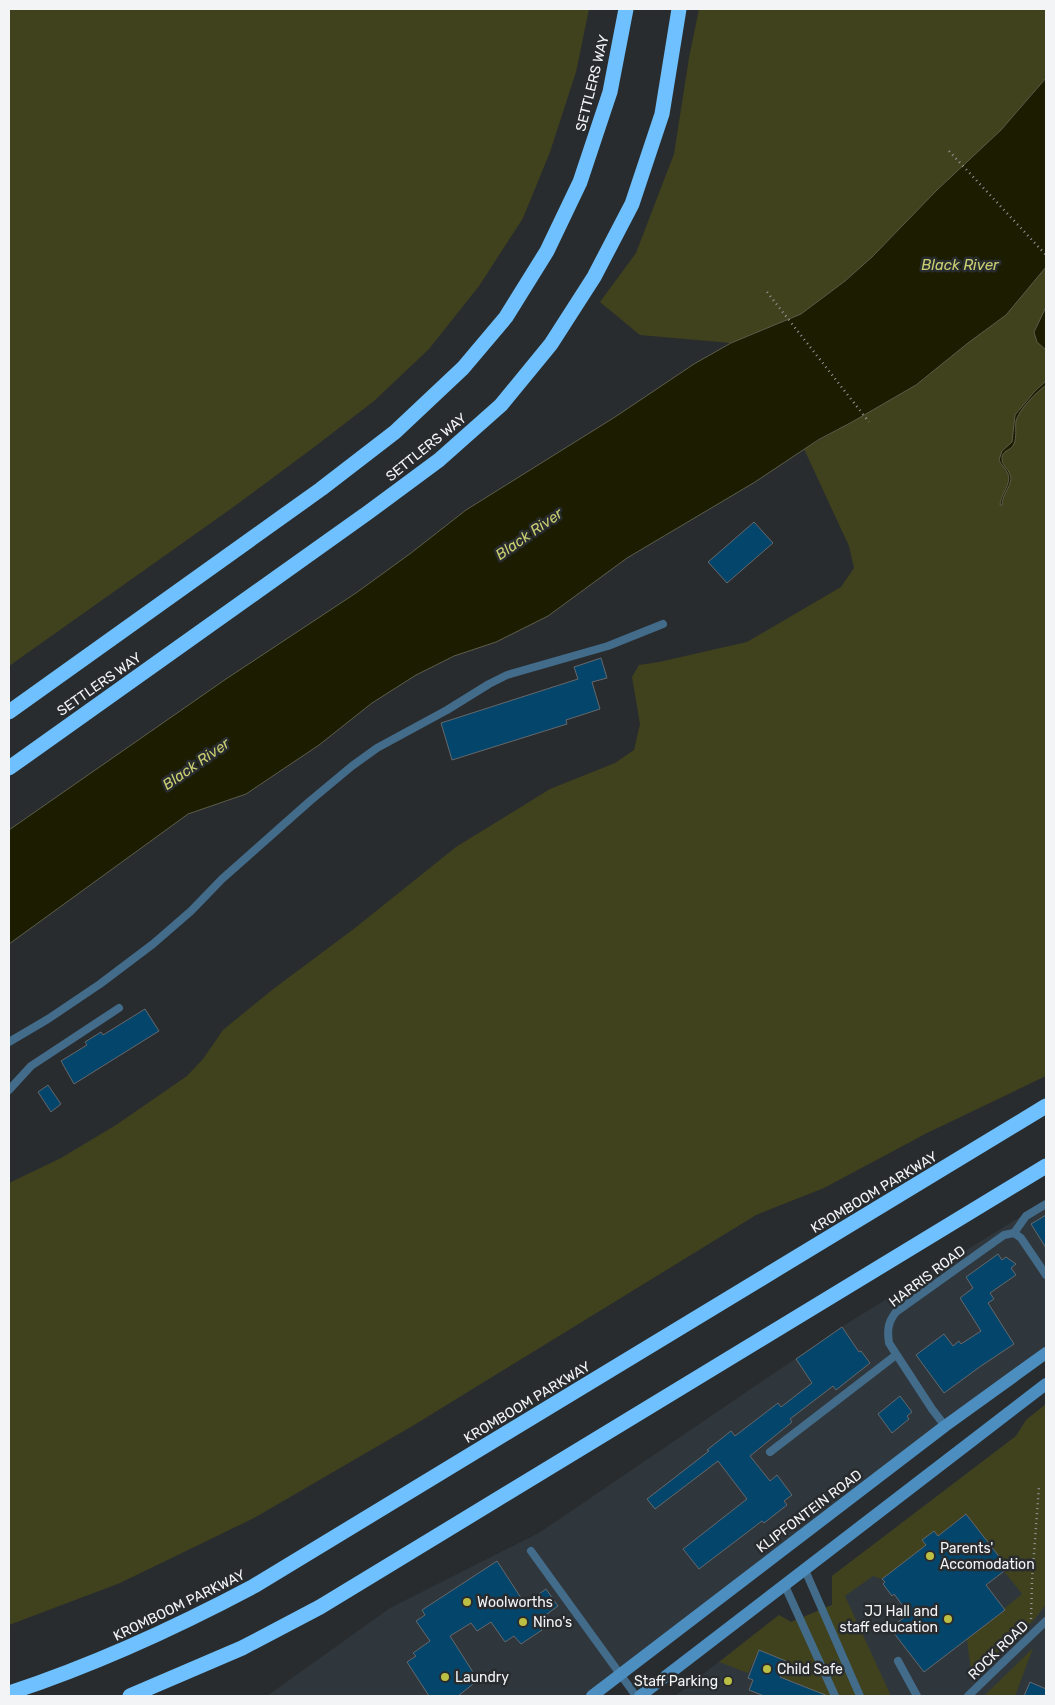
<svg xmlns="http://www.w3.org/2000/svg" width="1055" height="1705" viewBox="0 0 1055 1705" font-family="Rubik,sans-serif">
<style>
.built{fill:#2f373d}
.green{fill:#40421d}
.water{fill:#1b1c00;stroke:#5c5d4a}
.building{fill:#04456c;stroke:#65686b}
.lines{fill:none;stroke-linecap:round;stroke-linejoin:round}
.path{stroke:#959799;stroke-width:2.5;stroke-dasharray:1 4;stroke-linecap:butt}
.service{stroke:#436b8a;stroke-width:8}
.secondary{stroke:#4c8ebf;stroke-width:12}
.motorway{stroke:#6fc0fe;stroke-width:15}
.poi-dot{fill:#bbc045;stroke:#292c2e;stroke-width:2}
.labels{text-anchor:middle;stroke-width:5;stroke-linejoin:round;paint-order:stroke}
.street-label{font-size:14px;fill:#f2f4f5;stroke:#292c2e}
.poi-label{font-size:14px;fill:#f2f4f5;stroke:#292c2e;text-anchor:start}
.water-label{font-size:15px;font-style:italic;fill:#c9ce70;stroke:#292c2e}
</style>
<rect width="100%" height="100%" fill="#292c2e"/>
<!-- built -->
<g class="built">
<polygon points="1046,1201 1046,1353 592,1696 267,1696 390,1608 539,1533 851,1321"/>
<polygon points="1046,1404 1046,1696 675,1696 779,1615 791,1622 832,1605 832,1576 1016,1436 1026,1420"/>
</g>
<!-- green -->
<g class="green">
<polygon points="9,9 589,9 576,72 550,152 523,218 479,286 429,349 374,401 313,448 232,508 9,666"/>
<polygon points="699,9 1046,9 1046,78 1001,130 938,190 872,257 845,281 801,314 731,343 640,335 600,302 636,253 674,154 689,58"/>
<polygon points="1046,267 1046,1076 927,1133 824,1188 756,1215 414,1425 254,1518 120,1583 9,1625 9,1183 61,1158 116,1125 187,1076 203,1059 223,1030 272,990 355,928 456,847 550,789 615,763 634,750 640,724 632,677 639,665 659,662 747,642 841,587 854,568 849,546 804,449 916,385 968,343 1006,315"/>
<polygon points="1046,1404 1046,1604 1035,1619 972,1678 967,1639 1022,1594 1004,1571 1007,1568 966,1514 938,1536 934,1531 922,1540 926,1545 882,1579 873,1576 845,1596 891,1696 809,1696 812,1689 780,1677 785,1661 759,1650 748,1673 719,1662 779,1615 791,1622 832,1605 832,1576 1016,1436 1026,1420"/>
<polygon points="1033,1648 1015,1696 984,1696 985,1695"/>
</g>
<!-- water -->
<g class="water">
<polygon points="1046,78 1046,267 1006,315 968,343 916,385 852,422 818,440 755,482 627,558 548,616 496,642 454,656 416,675 372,703 319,745 246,794 188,814 9,944 9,830 226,679 356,593 411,553 466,510 615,417 694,364 731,343 801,314 845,281 872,257 937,190 1001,130"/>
<polygon points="1046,307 1046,350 1037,342 1034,332"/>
<path d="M1046,381V385C1037,392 1019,409 1016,421C1015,428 1017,437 1014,444C1011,451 1002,450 1002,458C1001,466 1011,470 1011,479C1010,488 1002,495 1002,505H1000C1000,495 1012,484 1008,474C1006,469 1001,465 999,460L1002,451L1012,442L1015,415L1035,391Z"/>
</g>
<!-- building -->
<g class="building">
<polygon points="754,522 773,543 727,583 708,562"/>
<polygon points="601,658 607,678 592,682 600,709 566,720 567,724 452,760 441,723 578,679 574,667"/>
<polygon points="145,1009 159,1031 74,1084 61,1061 87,1045 85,1042 101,1032 103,1035"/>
<polygon points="48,1085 61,1104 51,1112 38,1092"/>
<polygon points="1046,1215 1046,1248 1031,1224"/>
<polygon points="998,1254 1002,1260 1006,1257 1016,1264 1011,1268 1016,1275 990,1293 994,1299 988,1303 1014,1344 981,1366 944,1393 916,1355 944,1334 953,1346 959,1341 961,1344 981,1331 960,1298 973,1288 966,1277"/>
<polygon points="842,1327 859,1352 861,1351 870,1363 836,1390 833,1386 790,1419 792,1422 750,1456 770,1481 777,1475 792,1495 784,1501 787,1505 764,1523 762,1521 699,1569 683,1549 747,1499 718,1461 655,1509 647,1499 709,1451 707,1450 731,1431 735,1436 778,1403 781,1407 812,1383 796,1359"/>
<polygon points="900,1396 912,1412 907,1416 909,1419 892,1433 878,1414"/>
<polygon points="966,1514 1008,1568 986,1585 1005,1610 924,1672 890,1628 909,1614 894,1594 892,1596 883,1584 885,1582 882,1579 926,1545 922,1540 934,1531 938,1536"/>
<polygon points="497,1561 525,1604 546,1589 558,1606 536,1622 542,1630 521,1644 514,1636 505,1642 491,1622 477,1631 471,1623 450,1636 478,1680 458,1696 429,1696 407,1662 416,1656 413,1653 430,1641 416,1621 425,1615 422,1610"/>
<polygon points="759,1650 786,1661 780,1677 828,1696 764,1696 749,1690 753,1680 748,1678"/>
<polygon points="1030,1682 1046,1689 1046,1696 1024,1696"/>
</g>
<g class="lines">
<!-- path -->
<g class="path">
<polyline points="949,151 1046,255"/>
<polyline points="767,292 869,422"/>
<polyline points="1031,1619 1032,1581 1039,1486"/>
</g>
<!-- service -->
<g class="service">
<polyline points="9,1042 48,1019 100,984 153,944 191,911 222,879 310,801 352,766 377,748 447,710 489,684 507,675 608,646 663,624"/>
<polyline points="9,1090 31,1066 119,1008"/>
<polyline points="1014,1233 1026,1216 1046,1204"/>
<path d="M945,1426L932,1409L889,1343C887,1330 888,1322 896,1312L1004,1235L1014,1233L1021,1238L1046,1275"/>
<polyline points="770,1452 896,1355"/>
<polyline points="531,1551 636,1696"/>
<polyline points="805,1570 860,1696"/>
<polyline points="785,1586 835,1696"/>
<polyline points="898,1661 917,1696"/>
<polyline points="968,1696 1046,1621"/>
</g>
<!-- secondary -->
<g class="secondary">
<polyline points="592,1696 945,1426 1046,1353"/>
<polyline points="640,1696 1046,1384"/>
</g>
<!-- motorway -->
<g class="motorway">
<polyline points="9,712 321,489 395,432 463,368 506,317 547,251 580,182 610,92 626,9"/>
<polyline points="9,768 366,514 439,460 501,405 551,344 594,277 632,204 662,114 679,9"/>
<path d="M9,1693C94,1665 175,1628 254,1586L1046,1106"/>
<polyline points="130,1696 242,1648 320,1607 1046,1166"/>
</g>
</g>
<!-- markers -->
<g class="poi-dot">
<circle cx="930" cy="1556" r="5"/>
<circle cx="467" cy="1602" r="5"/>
<circle cx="948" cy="1619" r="5"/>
<circle cx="523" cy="1622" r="5"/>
<circle cx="767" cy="1669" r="5"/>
<circle cx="445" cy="1677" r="5"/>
<circle cx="728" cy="1681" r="5"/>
</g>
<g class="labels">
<!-- street labels -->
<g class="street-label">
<text transform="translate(592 83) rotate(-76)" y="5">SETTLERS WAY</text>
<text transform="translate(426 447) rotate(-39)" y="5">SETTLERS WAY</text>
<text transform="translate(99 684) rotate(-35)" y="5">SETTLERS WAY</text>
<text transform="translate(874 1192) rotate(-31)" y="5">KROMBOOM PARKWAY</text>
<text transform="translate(927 1276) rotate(-37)" y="5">HARRIS ROAD</text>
<text transform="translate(527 1402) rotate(-31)" y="5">KROMBOOM PARKWAY</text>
<text transform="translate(809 1511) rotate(-37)" y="5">KLIPFONTEIN ROAD</text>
<text transform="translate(179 1605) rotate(-26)" y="5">KROMBOOM PARKWAY</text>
<text transform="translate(998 1650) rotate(-44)" y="5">ROCK ROAD</text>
</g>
<!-- poi labels -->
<g class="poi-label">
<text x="940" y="1553">Parents'<tspan x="940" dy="16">Accomodation</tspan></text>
<text x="477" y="1607">Woolworths</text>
<text x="938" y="1616" text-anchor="end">JJ Hall and<tspan x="938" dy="16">staff education</tspan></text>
<text x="533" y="1627">Nino's</text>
<text x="777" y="1674">Child Safe</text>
<text x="455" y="1682">Laundry</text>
<text x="718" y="1686" text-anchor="end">Staff Parking</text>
</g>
<!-- water labels -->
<g class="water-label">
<text x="960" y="270">Black River</text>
<text transform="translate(529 534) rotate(-35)" y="5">Black River</text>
<text transform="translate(196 764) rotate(-35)" y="5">Black River</text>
</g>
</g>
<!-- border -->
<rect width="1055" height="1705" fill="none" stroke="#f2f4f5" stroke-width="20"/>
</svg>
